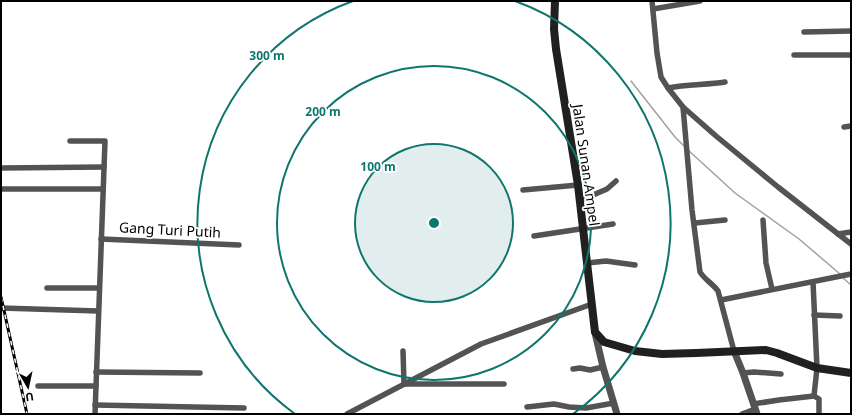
<svg xmlns="http://www.w3.org/2000/svg" width="852" height="415" viewBox="0 0 852 415" font-family="'Noto Sans',sans-serif">
<style>
.lines{fill:none;stroke-linecap:round;stroke-linejoin:round}
.stream{stroke:#a1a1a1;stroke-width:1.5}
.minor{stroke:#535353;stroke-width:5.5}
.tertiary{stroke:#535353;stroke-width:7}
.secondary{stroke:#202020;stroke-width:8}
.rail-casing{stroke:#000;stroke-width:3}
.rail{stroke:#fff;stroke-width:1.5;stroke-dasharray:4.5;stroke-linecap:butt}
.ring{fill:none;stroke:#0f766e;stroke-width:2}
.labels{text-anchor:middle;stroke-width:3.5;stroke-linejoin:round;paint-order:stroke}
.street-label{font-size:14px;fill:#000;stroke:#fff}
.centre{fill:#0f766e;stroke:#fff;stroke-width:2}
.ring-label{font-size:12px;text-anchor:middle;font-weight:bold;fill:#0f766e;stroke:#fff;stroke-width:3.5;stroke-linejoin:round;paint-order:stroke}
</style>
<rect width="100%" height="100%" fill="#fff"/>
<g class="lines">
<!-- stream -->
<g class="stream">
<polyline points="631,81 675,137 684,146"/>
<polyline points="688,150 735,193 799,239 840,274"/>
<polyline points="842,277 851,285"/>
</g>
<!-- minor -->
<g class="minor">
<path d="M652,1L657,53L661,77L668,88L683,107L692,210L700,272C704,279 713,284 718,291L734,351"/>
<polyline points="653,9 700,1"/>
<polyline points="804,32 851,31"/>
<polyline points="794,55 851,55"/>
<path d="M668,88C687,84 706,85 725,82"/>
<polyline points="683,107 716,136 778,187 851,244"/>
<polyline points="844,127 851,126"/>
<polyline points="70,141 105,141 95,414"/>
<polyline points="1,168 104,167"/>
<polyline points="1,189 103,189"/>
<polyline points="523,190 578,185"/>
<polyline points="579,201 607,189 616,181"/>
<polyline points="763,220 766,263 772,289"/>
<polyline points="695,223 725,220"/>
<polyline points="838,234 851,232"/>
<polyline points="534,236 613,224"/>
<polyline points="101,239 239,245"/>
<polyline points="587,263 606,261 635,265"/>
<polyline points="47,288 98,288"/>
<polyline points="721,300 851,274"/>
<polyline points="1,308 98,311"/>
<polyline points="814,315 840,316"/>
<polyline points="403,351 404,384 504,384"/>
<polyline points="573,369 580,368 590,370 603,367"/>
<polyline points="96,372 200,373"/>
<polyline points="743,373 754,372 781,374"/>
<polyline points="38,386 96,386"/>
<polyline points="814,396 819,399 819,414"/>
<polyline points="753,404 779,400 814,396 817,368 813,282"/>
<polyline points="95,405 244,408"/>
<polyline points="527,407 554,404 569,407 586,408 614,403"/>
<polyline points="347,414 481,344 592,304"/>
<polyline points="742,414 755,409"/>
</g>
<!-- tertiary -->
<g class="tertiary">
<polyline points="595,333 603,367 617,414"/>
<polyline points="734,351 743,373 757,414"/>
</g>
<!-- secondary -->
<polyline class="secondary" points="555,1 554,29 556,49 578,185 595,332 604,342 635,351 662,354 696,353 766,350 777,353 817,368 851,373"/>
<defs>
<polyline id="rail" points="1,297 27,414"/>
</defs>
<!-- rail casing -->
<use href="#rail" class="rail-casing"/>
<!-- rail -->
<use href="#rail" class="rail"/>
</g>
<!-- distance rings -->
<circle cx="434" cy="223" r="79" fill="#0f766e" fill-opacity=".12"/>
<g class="ring">
<circle cx="434" cy="223" r="79"/>
<circle cx="434" cy="223" r="157"/>
<path d="M295 414A236 236 0 0 1 353 1M515 1A236 236 0 0 1 573 414"/>
</g>
<g class="labels">
<!-- street labels -->
<g class="street-label">
<text transform="translate(586 165) rotate(82)" y="5">Jalan Sunan Ampel</text>
<text transform="translate(170 230) rotate(3)" y="5">Gang Turi Putih</text>
</g>
</g>
<circle cx="434" cy="223" r="6" class="centre"/>
<g class="ring-label">
<text x="267" y="60">300 m</text>
<text x="323" y="116">200 m</text>
<text x="378" y="171">100 m</text>
</g>
<!-- border -->
<rect width="852" height="415" fill="none" stroke="#000000" stroke-width="4"/>
<!-- north arrow -->
<g transform="translate(28 387) rotate(171)" stroke="#ffffff" stroke-width="3" paint-order="stroke">
<path d="M0-3L7 15L0 10L-7 15Z" fill="#000000"/>
<text y="-6" font-size="11" font-weight="bold" text-anchor="middle" fill="#000000">U</text>
</g>
</svg>
